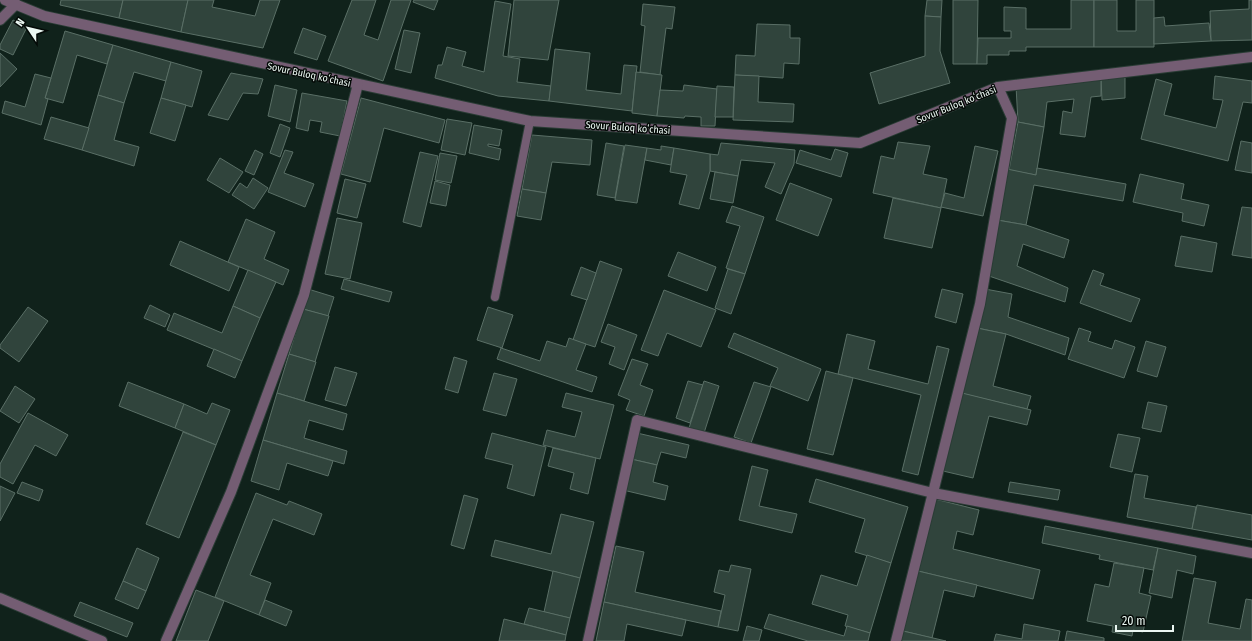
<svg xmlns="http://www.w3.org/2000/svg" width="1252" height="641" viewBox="0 0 1252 641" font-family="'Fira Sans Condensed',sans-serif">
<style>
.building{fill:#30443c;stroke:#5a6f66}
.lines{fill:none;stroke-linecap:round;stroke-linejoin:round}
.lane-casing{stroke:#2a3c35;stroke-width:10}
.street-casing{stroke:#2a3c35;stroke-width:12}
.lane{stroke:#745d73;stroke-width:8}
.street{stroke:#745d73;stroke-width:10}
.labels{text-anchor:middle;stroke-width:3;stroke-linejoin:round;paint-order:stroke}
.street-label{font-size:10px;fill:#ebf7f2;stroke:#040a07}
</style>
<rect width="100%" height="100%" fill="#10221b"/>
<!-- building -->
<g class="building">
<polygon points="61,0 123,0 119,18 60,5"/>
<polygon points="123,0 188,0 181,32 119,18"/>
<polygon points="188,0 214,0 212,7 255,16 260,0 280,0 263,48 181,32"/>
<polygon points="352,0 376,0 364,35 378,40 391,0 411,0 383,81 328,61"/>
<polygon points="414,0 438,0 434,10 413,2"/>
<polygon points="514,0 559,0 548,60 508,56"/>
<polygon points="927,0 942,0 941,17 925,16"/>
<polygon points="953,0 978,0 977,64 953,64"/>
<polygon points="1071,0 1094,0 1094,47 1026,47 1026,51 1009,51 1009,55 987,55 987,64 977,64 978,38 1011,38 1011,31 1004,31 1004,7 1026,8 1026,29 1071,29"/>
<polygon points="1094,0 1117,0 1117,31 1136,31 1136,0 1154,0 1154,47 1094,47"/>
<polygon points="1249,0 1252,0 1252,40 1211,41 1210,11 1249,9"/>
<polygon points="495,1 511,4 503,56 520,59 517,82 551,86 549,101 498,96 435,78 438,65 442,65 447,47 466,52 462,66 484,72"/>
<polygon points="643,4 675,7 672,29 666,28 660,75 640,72 645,26 641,25"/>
<polygon points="925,16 941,17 940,51 950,83 879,104 870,73 925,56"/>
<polygon points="1164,17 1165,26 1209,23 1211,41 1154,44 1154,18"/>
<polygon points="13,20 27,27 13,55 0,49 0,45"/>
<polygon points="757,24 790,25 790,38 800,38 799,64 784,63 783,78 735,75 736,55 755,56"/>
<polygon points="303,28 326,36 317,60 294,53"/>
<polygon points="404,30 420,33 411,73 395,69"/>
<polygon points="65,31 113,45 107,64 77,55 63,103 45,98"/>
<polygon points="113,45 171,62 166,81 134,72 124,103 98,95"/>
<polygon points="555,49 590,53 586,90 621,94 624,65 637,66 632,111 549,101"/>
<polygon points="0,53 17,69 0,87"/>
<polygon points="171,62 202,71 192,107 161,98"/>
<polygon points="636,72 662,75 657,116 632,113"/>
<polygon points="231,73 263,79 258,94 243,93 228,120 208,115"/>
<polygon points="35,74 51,78 45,98 48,99 41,125 2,113 5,101 25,107"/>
<polygon points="735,75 759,76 758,102 794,104 793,122 733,120"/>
<polygon points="1215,76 1252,81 1252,103 1243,102 1228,161 1141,139 1156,79 1172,84 1164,115 1216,128 1223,100 1213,99"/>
<polygon points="1125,77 1125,98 1102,100 1101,79"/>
<polygon points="1101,79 1101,96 1091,97 1085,137 1060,134 1063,111 1072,113 1074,99 1047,102 1044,127 1018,122 1016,86"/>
<polygon points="275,85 297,90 290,122 268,116"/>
<polygon points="684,85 717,89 715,126 701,126 701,117 685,116 684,118 657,116 660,90 683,91"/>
<polygon points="717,86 734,87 733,117 715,117"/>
<polygon points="302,93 347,101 340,136 320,132 322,122 310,120 308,131 296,128"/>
<polygon points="98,95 124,103 114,140 139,147 134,166 82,150"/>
<polygon points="161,98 186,105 175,141 150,133"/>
<polygon points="361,98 445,120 439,143 384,128 370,182 341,174"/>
<polygon points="51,117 89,128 82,150 44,139"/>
<polygon points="447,119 472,123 465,155 441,150"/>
<polygon points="1018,122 1044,127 1036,175 1009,170"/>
<polygon points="280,124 290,128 280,157 270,153"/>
<polygon points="474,125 502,130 499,146 488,144 488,146 501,149 499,160 469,153"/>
<polygon points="532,135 592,140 590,165 552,162 546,193 522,189"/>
<polygon points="1241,141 1252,143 1252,173 1235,170"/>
<polygon points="898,142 930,146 923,174 947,179 941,208 873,193 881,156 894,159"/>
<polygon points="606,143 624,146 615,198 597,195"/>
<polygon points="721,143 795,150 794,164 781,194 765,187 775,163 741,160 738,176 710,171 710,154 718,155"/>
<polygon points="625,145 647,148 637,203 615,200"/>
<polygon points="661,146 674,148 671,165 645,160 647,148 661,150"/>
<polygon points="975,146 998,151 983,216 941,207 945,193 964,198"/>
<polygon points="674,148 710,154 710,171 699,209 679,204 687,175 670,172"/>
<polygon points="835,149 848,153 841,177 796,163 800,150 831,160"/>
<polygon points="255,150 263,154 254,175 245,171"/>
<polygon points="285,150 293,152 284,173 314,184 305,207 268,192"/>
<polygon points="420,152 438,156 421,227 403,222"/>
<polygon points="440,153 457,156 451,183 435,180"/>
<polygon points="220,158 243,172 229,193 207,180"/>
<polygon points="1037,168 1126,184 1123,201 1034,185 1026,225 997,220 1007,169 1036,175"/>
<polygon points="715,172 738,176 733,203 710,199"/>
<polygon points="1140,174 1184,184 1181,199 1209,205 1204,226 1182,221 1183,213 1133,202"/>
<polygon points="253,178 268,188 254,209 232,195 240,183 247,188"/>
<polygon points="345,179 366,184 357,218 337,213"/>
<polygon points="435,181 450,185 446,206 430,203"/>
<polygon points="790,183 832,199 818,236 776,220"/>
<polygon points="522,189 546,193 541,220 517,216"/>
<polygon points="893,198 941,208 932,248 884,238"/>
<polygon points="732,206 764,217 745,274 726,268 740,226 726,222"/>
<polygon points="1242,207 1252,208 1252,258 1232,255"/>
<polygon points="337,218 362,223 350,279 325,274"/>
<polygon points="246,219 275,232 264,259 289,270 283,285 228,262"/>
<polygon points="997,220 1026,225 1069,240 1064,258 1023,244 1017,266 1068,288 1065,302 986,275"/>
<polygon points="1181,236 1217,243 1212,272 1175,266"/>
<polygon points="180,241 239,267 229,291 170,265"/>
<polygon points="678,252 716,267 707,291 668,276"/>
<polygon points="600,261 622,269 595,347 573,340"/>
<polygon points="581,267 596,273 587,300 571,295"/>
<polygon points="728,269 745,274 731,314 715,308"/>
<polygon points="248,270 276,282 260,318 233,306"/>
<polygon points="1093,270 1104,274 1100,285 1140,299 1131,322 1080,303"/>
<polygon points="344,279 392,292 389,302 341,289"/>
<polygon points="308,289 334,297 328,316 303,309"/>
<polygon points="942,289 963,294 956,323 935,317"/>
<polygon points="985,289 1012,294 1008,317 1069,338 1065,355 1006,334 977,328"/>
<polygon points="664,290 716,310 701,347 667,333 658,356 641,350"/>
<polygon points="150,305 170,315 165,327 144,318"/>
<polygon points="233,306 260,318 242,361 167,330 174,313 222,333"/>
<polygon points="28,307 48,321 19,362 0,348 0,345"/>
<polygon points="488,307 513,315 502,348 477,340"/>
<polygon points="303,309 329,316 315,362 289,354"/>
<polygon points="608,324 637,335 624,370 609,364 615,347 601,342"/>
<polygon points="977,328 1006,334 993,386 1031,396 1027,409 960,393"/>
<polygon points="1079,328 1091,332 1088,341 1112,349 1115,340 1135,347 1124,378 1068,359"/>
<polygon points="734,333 821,369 808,401 770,386 778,368 728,347"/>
<polygon points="847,334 875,341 868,369 928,384 937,346 949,349 918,475 902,471 921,395 838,374"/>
<polygon points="569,338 586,344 576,370 597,377 592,392 497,359 501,348 540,361 547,341 566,347"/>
<polygon points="1146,341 1166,347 1157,377 1137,371"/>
<polygon points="214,349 242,361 235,378 207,366"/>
<polygon points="289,354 316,362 304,401 277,393"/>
<polygon points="454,357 467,361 458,393 445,389"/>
<polygon points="632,359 648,364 640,385 653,390 644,416 626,410 630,400 618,395"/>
<polygon points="335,367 357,373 346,406 325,400"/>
<polygon points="826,371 853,378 833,455 807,449"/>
<polygon points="494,373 517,379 506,416 483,410"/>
<polygon points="688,381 703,385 690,423 676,418"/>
<polygon points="704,381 719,386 704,433 689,428"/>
<polygon points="128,382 184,404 175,428 119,406"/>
<polygon points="754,382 771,387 751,443 734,437"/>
<polygon points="15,386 35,399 19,423 0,411"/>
<polygon points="277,393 347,414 343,430 309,420 304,438 347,451 344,464 263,440"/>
<polygon points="566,393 614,405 600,459 543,445 547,430 575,437 582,412 562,407"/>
<polygon points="962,393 1031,410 1027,425 989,416 973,478 943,471"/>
<polygon points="1148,402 1167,406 1161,432 1142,428"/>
<polygon points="212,403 230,410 216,445 175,428 184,404 207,414"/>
<polygon points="28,413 68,435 56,456 35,445 13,484 0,477 0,464"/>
<polygon points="183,432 216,445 179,538 146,524"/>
<polygon points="492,433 546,447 534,496 507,488 513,465 485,458"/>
<polygon points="637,433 689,445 686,458 661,452 657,465 631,459"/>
<polygon points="1118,434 1140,438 1132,472 1110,467"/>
<polygon points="263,440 333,461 328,476 287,463 279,490 251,481"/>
<polygon points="553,448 596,458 588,494 570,489 574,473 548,466"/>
<polygon points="631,459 657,465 653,482 668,486 665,500 623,490"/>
<polygon points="752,466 768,470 759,506 797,514 792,533 739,520"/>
<polygon points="1135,474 1148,476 1144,498 1196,507 1192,529 1127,517"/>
<polygon points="816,479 908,507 891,563 855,552 865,519 809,502"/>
<polygon points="22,482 43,490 39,501 17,493"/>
<polygon points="1010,482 1060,490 1058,500 1008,492"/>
<polygon points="0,486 15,493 0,521"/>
<polygon points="256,493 287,505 289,501 322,514 314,535 273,519 250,575 271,583 259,615 215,597"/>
<polygon points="464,495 478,499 464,549 451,545"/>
<polygon points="935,499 979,510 973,535 957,531 953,549 1040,570 1033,599 918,571"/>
<polygon points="1197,505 1252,515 1252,540 1192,529"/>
<polygon points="561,514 594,522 580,578 491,556 495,540 551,554"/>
<polygon points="1045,526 1158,548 1153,570 1099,559 1100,555 1042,543"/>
<polygon points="616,546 644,552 635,592 721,611 718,627 604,602"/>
<polygon points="137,548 159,558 146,591 123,581"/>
<polygon points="1158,548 1196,556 1193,574 1177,570 1172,598 1149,593"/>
<polygon points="867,555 891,563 870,633 845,626 848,615 812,604 821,575 857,586"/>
<polygon points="1114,563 1144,568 1139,593 1151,596 1143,632 1133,630 1132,636 1112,632 1113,626 1087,621 1095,584 1109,587"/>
<polygon points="731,565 751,569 738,631 718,627 725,595 714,592 719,570 729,572"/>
<polygon points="553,571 580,578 570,618 544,612"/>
<polygon points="918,571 977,585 974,597 944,590 932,638 903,631"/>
<polygon points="1194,578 1216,582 1208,623 1240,629 1246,599 1252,600 1252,641 1182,641"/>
<polygon points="123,581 146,591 138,609 115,599"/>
<polygon points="196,590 224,601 208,641 176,641"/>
<polygon points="265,600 292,611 286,626 259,615"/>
<polygon points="80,602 133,623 127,637 74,616"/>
<polygon points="604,602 686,620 682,636 627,624 624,641 596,641"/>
<polygon points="529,608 570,618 566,635 524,624"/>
<polygon points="769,614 844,636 847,626 870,633 868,641 808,641 764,628"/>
<polygon points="504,619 566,635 565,641 499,641"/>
<polygon points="1024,624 1060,631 1058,641 994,641 996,634 1022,639"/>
<polygon points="747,626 762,630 759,641 743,641"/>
<polygon points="903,631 946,641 901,641"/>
<polygon points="1067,631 1104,638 1104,641 1065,641"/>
</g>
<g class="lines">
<defs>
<polyline id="lane" points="495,297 530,121"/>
<g id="street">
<polyline points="5,0 44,16 530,121 860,143 998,87 1252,57"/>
<polyline points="0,20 16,4"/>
<polyline points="0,598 102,641"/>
<polyline points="166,641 231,492 304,295 358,84"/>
<polyline points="588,641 637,420 933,493 1252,553"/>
<polyline points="896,641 980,304 1012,118 998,87"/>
</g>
</defs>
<!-- lane casing -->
<use href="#lane" class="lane-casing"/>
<!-- street casing -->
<use href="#street" class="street-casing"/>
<!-- lane -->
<use href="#lane" class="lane"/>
<!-- street -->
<use href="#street" class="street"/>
</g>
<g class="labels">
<!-- street labels -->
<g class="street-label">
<text transform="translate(309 74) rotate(12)" y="4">Sovur Buloq koʻchasi</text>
<text transform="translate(956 104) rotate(-22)" y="4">Sovur Buloq koʻchasi</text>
<text transform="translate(628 127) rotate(4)" y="4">Sovur Buloq koʻchasi</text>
</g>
</g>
<!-- north arrow -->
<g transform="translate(28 28) rotate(305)" stroke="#040a07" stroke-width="3" paint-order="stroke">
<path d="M0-3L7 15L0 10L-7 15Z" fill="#ebf7f2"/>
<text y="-6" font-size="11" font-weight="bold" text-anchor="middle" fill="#ebf7f2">N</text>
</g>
<!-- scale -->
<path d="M1116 625v6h57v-6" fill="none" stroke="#ebf7f2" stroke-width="2"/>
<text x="1122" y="625" font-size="12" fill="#ebf7f2" stroke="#040a07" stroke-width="3" paint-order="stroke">20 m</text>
</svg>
